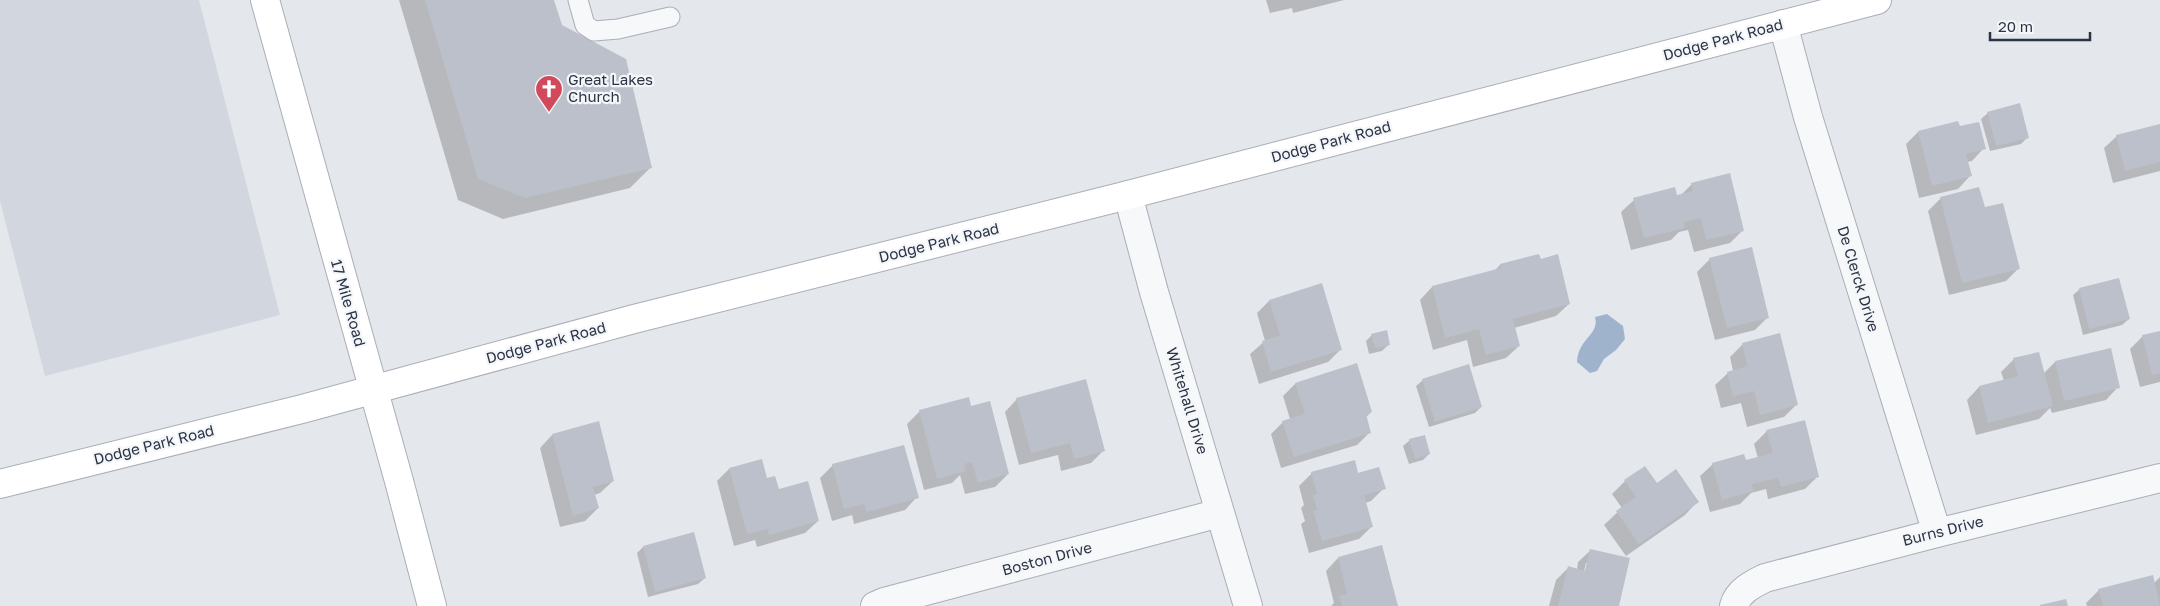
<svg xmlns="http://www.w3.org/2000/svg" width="2160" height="606" viewBox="0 0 2160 606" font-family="'Golos Text',sans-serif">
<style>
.built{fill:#d2d6de}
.water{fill:#9fb4cc}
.shadow{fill:#0003;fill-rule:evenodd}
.building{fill:#bbc0ca}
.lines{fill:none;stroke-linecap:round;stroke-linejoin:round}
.lane-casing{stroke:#a9aeb7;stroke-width:21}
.street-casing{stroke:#a9aeb7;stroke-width:30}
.secondary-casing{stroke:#a9aeb7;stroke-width:30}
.lane{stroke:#f7f8fa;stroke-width:19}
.street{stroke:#f7f8fa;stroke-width:28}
.secondary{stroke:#fff;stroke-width:28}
.labels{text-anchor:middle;stroke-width:4.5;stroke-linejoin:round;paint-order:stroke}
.street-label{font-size:15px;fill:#2b3445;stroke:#f4f6f9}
.poi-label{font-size:15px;fill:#2b3445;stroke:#f4f6f9;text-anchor:start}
</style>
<rect width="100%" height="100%" fill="#e4e7ec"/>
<!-- built -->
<polygon class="built" points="0,0 199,0 280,315 45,376 0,201"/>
<!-- water -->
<path class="water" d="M1607,314L1623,326L1625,339L1616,350L1604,359L1597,371L1590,373L1577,362C1578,338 1600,335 1595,317Z"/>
<!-- shadow -->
<g class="shadow">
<polygon points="399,0 553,0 561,26 651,167 630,188 503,219 458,200"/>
<polygon points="1266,0 1344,0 1293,13 1292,8 1270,13"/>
<polygon points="1988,113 2028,137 2021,144 1990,151 1981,119"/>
<polygon points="2160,125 2160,171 2113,183 2104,148 2117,136"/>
<polygon points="1959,128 1984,148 1972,161 1967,162 1970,176 1958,189 1919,198 1906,144 1918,132"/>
<polygon points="1692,184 1743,230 1730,243 1694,252 1688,230 1679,232 1671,240 1631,250 1621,212 1634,200 1681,195"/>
<polygon points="1941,198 1984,209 2019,268 2006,281 1949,295 1928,211"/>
<polygon points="1710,259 1768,317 1755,330 1715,340 1697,272"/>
<polygon points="1540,260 1569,304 1556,316 1514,328 1519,346 1506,358 1473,367 1467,340 1433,350 1420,300 1432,287 1494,271 1500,265"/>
<polygon points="2080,289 2129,319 2122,325 2083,335 2073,295"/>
<polygon points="1269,301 1341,349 1328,362 1259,384 1250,354 1265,341 1257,313"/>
<polygon points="2160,332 2160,382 2140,387 2130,349 2143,336"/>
<polygon points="1372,335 1389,344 1382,351 1369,354 1366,341"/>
<polygon points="1779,335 1797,404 1784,417 1747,427 1741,403 1721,408 1715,385 1728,373 1733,371 1730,357 1742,345"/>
<polygon points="2014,359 2043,374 2055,362 2118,387 2106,400 2052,413 2050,408 2039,419 1976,435 1967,400 1979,387 2004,381 2001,372"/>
<polygon points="1423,380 1481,407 1475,413 1429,427 1416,386"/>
<polygon points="1295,384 1371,412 1366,417 1370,432 1357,445 1281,468 1271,434 1283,422 1290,419 1283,396"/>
<polygon points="1017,399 1104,450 1091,463 1061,471 1058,455 1019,465 1005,412"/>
<polygon points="970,408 1008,474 995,487 965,494 960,475 952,483 924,490 907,424 920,411"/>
<polygon points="1767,431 1818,476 1805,489 1768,499 1766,489 1751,493 1740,504 1710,512 1700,476 1713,464 1745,461 1758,458 1754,444"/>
<polygon points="552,435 613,481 600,493 594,495 598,508 585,521 560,527 540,448"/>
<polygon points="1410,440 1429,454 1423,460 1409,464 1403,446"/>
<polygon points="833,465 917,497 905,510 854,524 852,515 832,521 820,478"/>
<polygon points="729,469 766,480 818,521 805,533 757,547 755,540 734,546 717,481"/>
<polygon points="1312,473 1357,475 1384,488 1371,501 1365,503 1372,526 1359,539 1309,553 1301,524 1305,521 1301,508 1304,505 1299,486"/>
<polygon points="1625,481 1657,485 1697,502 1685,515 1626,556 1604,525 1622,508 1612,494"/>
<polygon points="643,547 705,578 698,584 648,597 637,553"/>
<path d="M1591,550L1617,606H1549L1556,580L1568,568L1577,570L1578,562ZM1586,563H1588L1583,576Z"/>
<polygon points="1338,558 1396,606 1331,606 1334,603 1326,571"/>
<polygon points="2160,577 2160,606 2087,606 2086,603 2099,590 2154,583"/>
</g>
<!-- building -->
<g class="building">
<polygon points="425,0 554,0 562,25 626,59 652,168 525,198 478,179"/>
<polygon points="2020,103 2029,138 1996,146 1987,112"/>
<polygon points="1958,121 1960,126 1979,122 1986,149 1966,154 1972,176 1932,186 1918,131"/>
<polygon points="2160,124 2160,162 2125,171 2116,135"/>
<polygon points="1730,173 1744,231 1706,240 1701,218 1684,222 1685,228 1644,238 1633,198 1675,187 1677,195 1693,191 1691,183"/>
<polygon points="1979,187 1985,207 2003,203 2020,269 1962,283 1940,197"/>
<polygon points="1752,247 1769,318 1727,328 1709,258"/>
<polygon points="1539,254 1541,259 1558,254 1570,304 1513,319 1520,346 1486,355 1479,329 1445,338 1432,286 1501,268 1500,264"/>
<polygon points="2119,278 2130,319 2089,329 2079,288"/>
<polygon points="1322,283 1342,350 1271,372 1262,341 1280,335 1269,300"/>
<polygon points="1387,330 1390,345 1375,348 1371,334"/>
<polygon points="2160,331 2160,373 2152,375 2142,335"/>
<polygon points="1780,333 1798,405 1760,415 1754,391 1733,396 1727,372 1747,366 1742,343"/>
<polygon points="2111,348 2120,388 2064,401 2055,361"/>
<polygon points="2039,352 2053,406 1988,423 1979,386 2018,376 2013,358"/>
<polygon points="1357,363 1372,412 1366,414 1371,433 1294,457 1282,421 1305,414 1295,383"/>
<polygon points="1469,364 1482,407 1435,422 1422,379"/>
<polygon points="1086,379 1105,451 1074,459 1070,443 1031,453 1016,398"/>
<polygon points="969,397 971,406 990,401 1009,474 978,483 972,462 964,464 966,471 937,479 919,410"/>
<polygon points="1805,420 1819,477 1781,487 1778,478 1752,484 1754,491 1722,500 1712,463 1744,454 1746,460 1773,453 1766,430"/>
<polygon points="599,421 614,481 593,487 599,508 573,516 552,434"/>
<polygon points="1425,435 1430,454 1415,459 1409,439"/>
<polygon points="904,445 919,498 867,512 864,504 844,509 832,464"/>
<polygon points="762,459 767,478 775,476 779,489 808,481 819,521 769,535 768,529 747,534 729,468"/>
<polygon points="1355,460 1358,473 1379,467 1386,489 1364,495 1373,527 1322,541 1313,511 1317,510 1313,495 1317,494 1311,472"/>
<polygon points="1645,466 1657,483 1676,469 1699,502 1639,544 1616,511 1636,497 1624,480"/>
<polygon points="694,532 706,578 655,592 643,546"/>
<polygon points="1382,545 1398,606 1342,606 1339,596 1347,594 1338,557"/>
<polygon points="1590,549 1630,558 1619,606 1558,606 1568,566 1585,571"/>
<polygon points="2153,575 2160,606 2103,606 2098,589"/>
<polygon points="2066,599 2068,606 2040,606 2040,605"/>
</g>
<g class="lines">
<defs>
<polyline id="lane" points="578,0 585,25 594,31 618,29 670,17"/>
<g id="street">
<polyline points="1783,24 1808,117 1937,533"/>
<polyline points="1128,195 1154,292 1248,606"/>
<polyline points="875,606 884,602 1220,513"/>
<path d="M1734,606C1738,591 1753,584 1765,578L1937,533L2160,478"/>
</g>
<g id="secondary">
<polyline points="265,0 399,481 432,606"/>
<polyline points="0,484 302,409 634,319 1128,195 1877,0"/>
</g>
</defs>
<!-- lane casing -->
<use href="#lane" class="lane-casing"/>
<!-- street casing -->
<use href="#street" class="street-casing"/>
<!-- secondary casing -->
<use href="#secondary" class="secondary-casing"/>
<!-- lane -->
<use href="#lane" class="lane"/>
<!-- street -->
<use href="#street" class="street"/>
<!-- secondary -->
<use href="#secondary" class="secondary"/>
</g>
<!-- icons -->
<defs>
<symbol id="church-pin" viewBox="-11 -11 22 30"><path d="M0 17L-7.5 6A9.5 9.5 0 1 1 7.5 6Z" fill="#d1495b" stroke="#f4f6f9"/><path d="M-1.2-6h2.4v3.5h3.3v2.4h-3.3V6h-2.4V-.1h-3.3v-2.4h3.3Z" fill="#fff"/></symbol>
</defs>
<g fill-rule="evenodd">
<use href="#church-pin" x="533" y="73" width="32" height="43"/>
</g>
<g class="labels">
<!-- street labels -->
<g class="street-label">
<text transform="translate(1723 40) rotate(-15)" y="5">Dodge Park Road</text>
<text transform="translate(1331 142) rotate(-15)" y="5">Dodge Park Road</text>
<text transform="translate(939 243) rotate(-14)" y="5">Dodge Park Road</text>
<text transform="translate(1858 279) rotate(73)" y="5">De Clerck Drive</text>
<text transform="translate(348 303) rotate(74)" y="5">17 Mile Road</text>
<text transform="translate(546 343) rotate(-15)" y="5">Dodge Park Road</text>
<text transform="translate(1187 401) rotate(73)" y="5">Whitehall Drive</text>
<text transform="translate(154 445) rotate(-14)" y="5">Dodge Park Road</text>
<text transform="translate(1943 531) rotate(-14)" y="5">Burns Drive</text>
<text transform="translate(1047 559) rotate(-15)" y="5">Boston Drive</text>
</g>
<!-- poi labels -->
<g class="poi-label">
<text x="568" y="85">Great Lakes<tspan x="568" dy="17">Church</tspan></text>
</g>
</g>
<!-- scale -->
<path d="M1990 32v8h100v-8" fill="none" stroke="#2b3445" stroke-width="2.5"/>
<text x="1998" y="32" font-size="15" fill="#2b3445" stroke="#f4f6f9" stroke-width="4" paint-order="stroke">20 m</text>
</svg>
